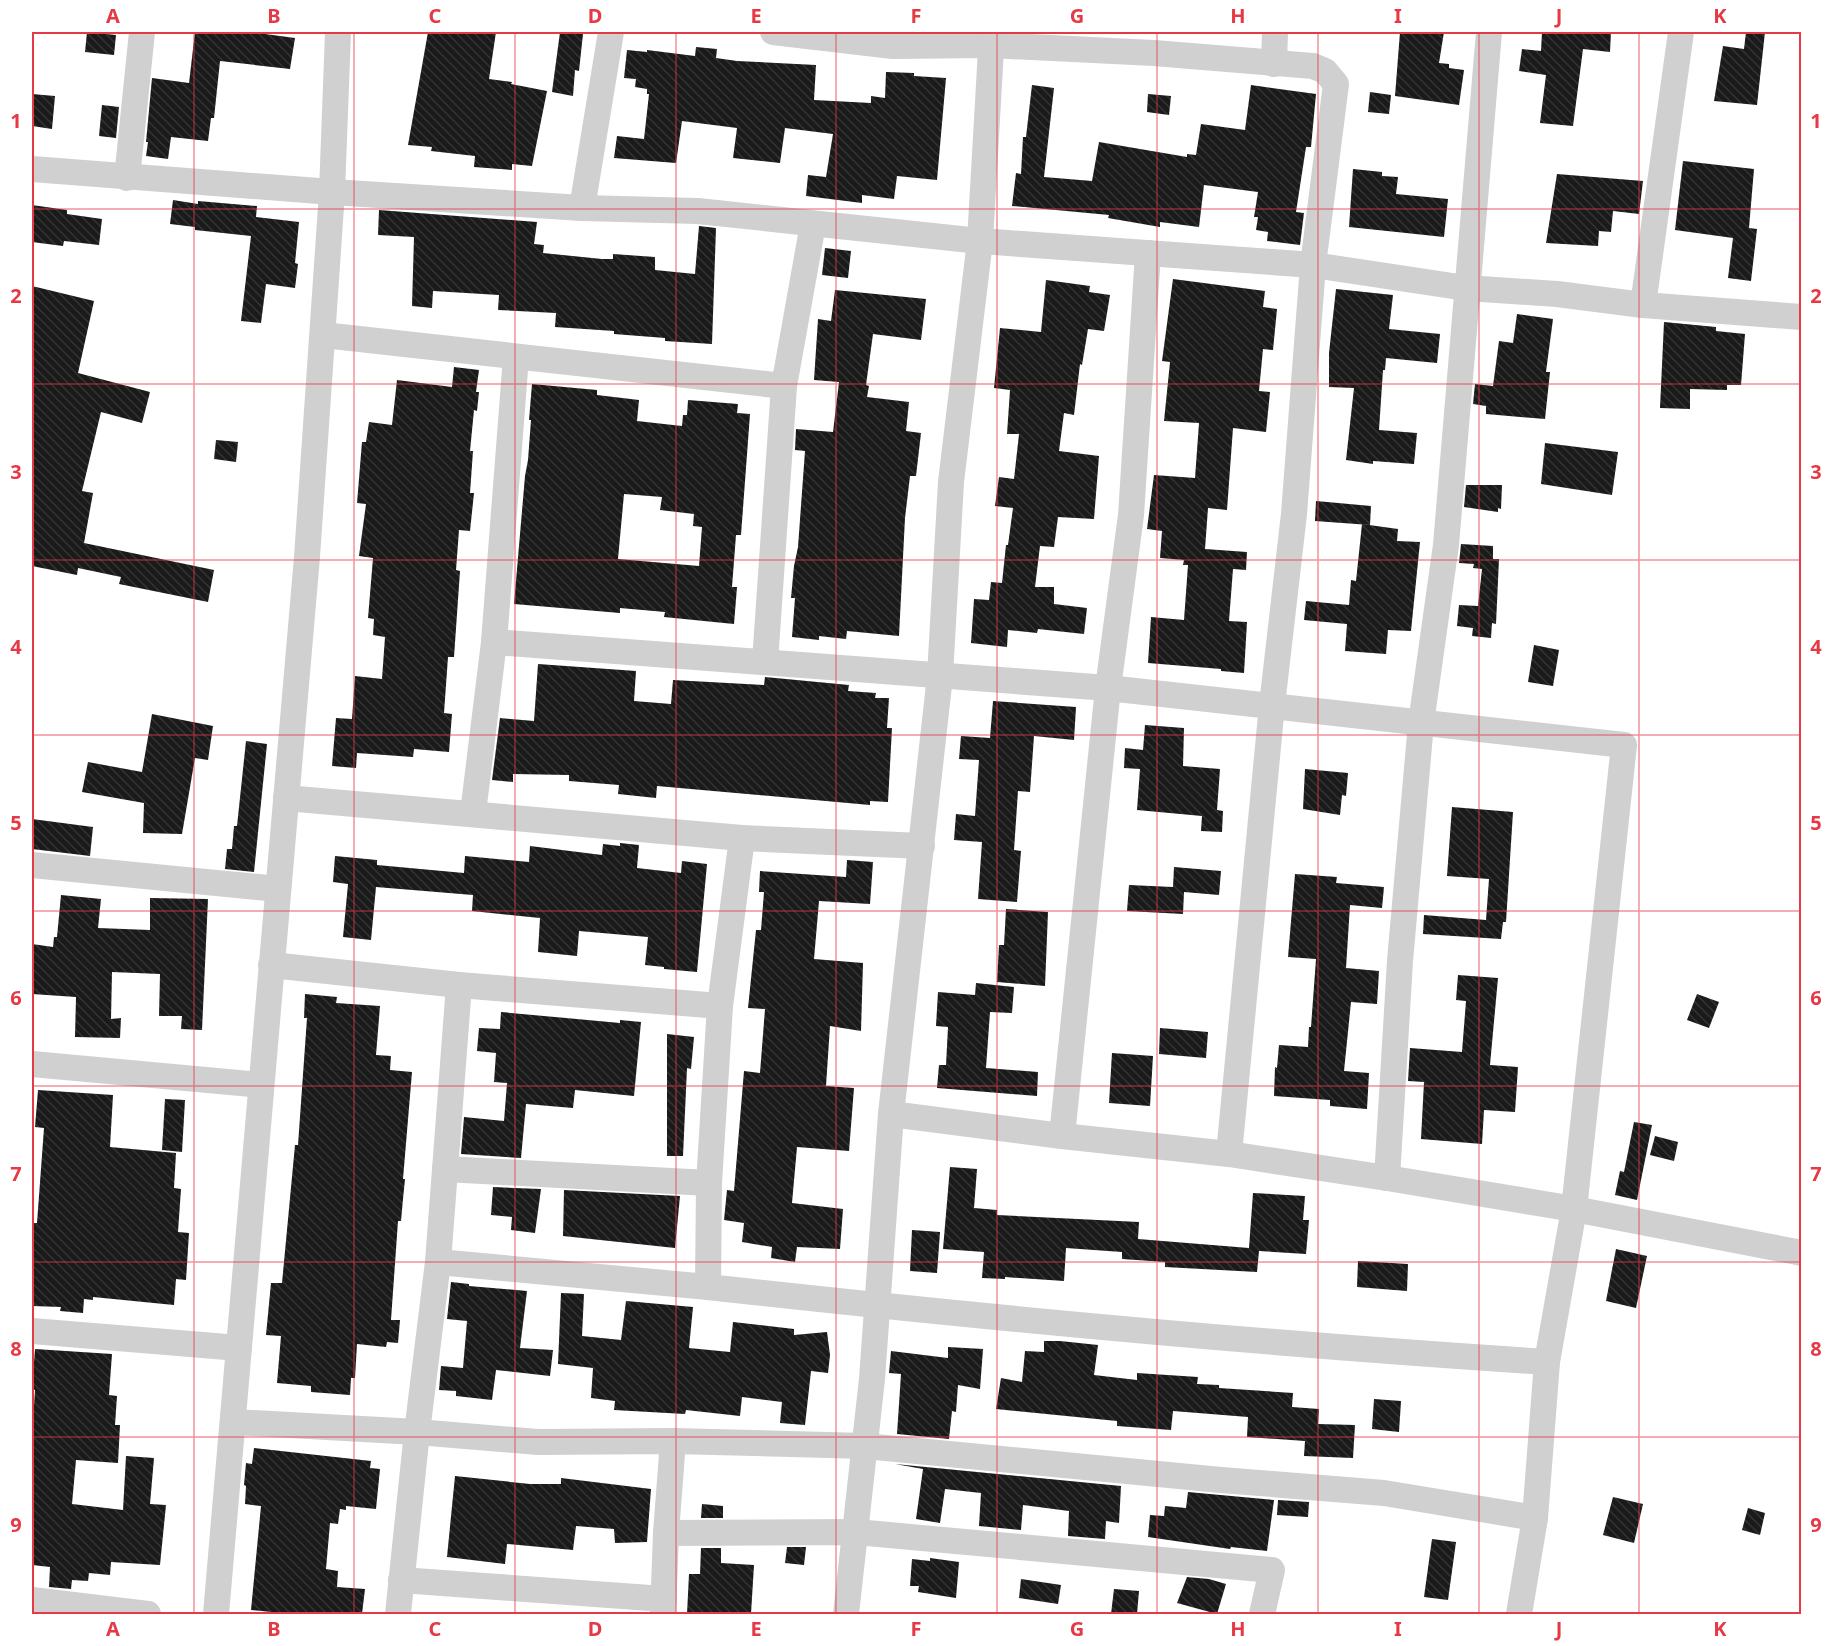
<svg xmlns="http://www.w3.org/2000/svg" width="1833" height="1646" viewBox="0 0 1833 1646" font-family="'Noto Sans',sans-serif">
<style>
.building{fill:url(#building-back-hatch);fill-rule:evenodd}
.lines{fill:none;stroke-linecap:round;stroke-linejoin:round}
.street{stroke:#d0d0d0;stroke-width:26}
.grid{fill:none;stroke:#e63946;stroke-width:1.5;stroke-opacity:0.55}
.neatline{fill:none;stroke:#e63946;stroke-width:2}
.grid-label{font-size:20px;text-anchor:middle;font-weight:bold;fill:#e63946}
</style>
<defs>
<pattern id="building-back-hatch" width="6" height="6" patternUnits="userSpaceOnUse" patternTransform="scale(1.5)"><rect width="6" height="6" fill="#1a1a1a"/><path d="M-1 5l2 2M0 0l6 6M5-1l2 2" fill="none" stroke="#333"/></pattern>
</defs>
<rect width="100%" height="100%" fill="#fff"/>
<!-- building -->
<g class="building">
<polygon points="87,32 116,35 114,55 85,52"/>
<polygon points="195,32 250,32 295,38 290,69 220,61 214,118 211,118 208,141 171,137 168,159 146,156 148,142 146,142 152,78 189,83"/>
<polygon points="428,32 496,32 489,79 512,82 511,84 547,91 532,166 512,164 512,170 474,167 475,156 431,151 432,147 408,145"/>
<polygon points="560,32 583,34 579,71 575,70 573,96 552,92"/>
<polygon points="1400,32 1444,32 1439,63 1449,64 1449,68 1464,70 1459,105 1395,96"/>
<polygon points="1542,32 1611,32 1610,52 1583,49 1573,126 1540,123 1546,75 1519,71 1522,49 1541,51"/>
<polygon points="1746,32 1765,32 1757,105 1714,101 1723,46 1744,49"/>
<polygon points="696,47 717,49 716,58 737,61 816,65 814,100 871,103 871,96 885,98 886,72 914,73 914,76 946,78 937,180 897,176 894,199 862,195 862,203 806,196 808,175 826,177 833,134 785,128 780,163 733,158 737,128 682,121 676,163 614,158 617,136 644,139 649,94 647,94 647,89 635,87 636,79 624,78 627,50 647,52 647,50 695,56"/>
<polygon points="1032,85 1054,88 1044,177 1092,181 1099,142 1187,157 1187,154 1196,155 1201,124 1245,130 1251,85 1316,94 1311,147 1306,147 1296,212 1304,213 1300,245 1267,241 1268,232 1256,230 1258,217 1254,217 1258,192 1204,185 1199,227 1160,222 1160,227 1108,218 1109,215 1012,206 1016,173 1021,174 1023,137 1026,137"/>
<polygon points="1370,92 1391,95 1389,114 1368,112"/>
<polygon points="32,94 55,96 52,129 32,126"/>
<polygon points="1148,94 1171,96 1169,115 1147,112"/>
<polygon points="102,105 119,107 116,138 99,136"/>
<polygon points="1683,161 1754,169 1749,228 1757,229 1751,281 1728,278 1733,238 1675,230"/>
<polygon points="1353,169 1382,172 1382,176 1398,177 1396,194 1448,199 1444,237 1349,227"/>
<polygon points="1557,174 1643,181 1639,214 1613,211 1611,232 1599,231 1598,246 1546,243"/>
<polygon points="173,200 198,204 198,201 257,206 256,217 299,222 295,263 298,264 295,288 266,284 261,323 241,321 251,236 195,230 195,227 170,224"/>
<polygon points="32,205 67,210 67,214 102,219 99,245 64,241 63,246 32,242"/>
<polygon points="379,210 537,222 534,244 544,245 543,253 602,259 613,259 613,254 655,257 655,270 695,274 699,226 716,228 712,344 665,341 665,338 614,334 614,331 555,327 556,313 498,310 499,295 433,291 432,308 412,306 414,237 378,235"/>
<polygon points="825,248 851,251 848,278 822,275"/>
<polygon points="1173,279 1265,291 1263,307 1277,309 1273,350 1263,349 1259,391 1270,392 1266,432 1233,428 1227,510 1208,508 1205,549 1247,552 1246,570 1233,569 1229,621 1247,622 1244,673 1221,671 1221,669 1148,663 1151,617 1184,620 1188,565 1183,565 1184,560 1160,558 1162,531 1147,529 1154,475 1195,478 1199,423 1164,421 1170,362 1162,361"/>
<polygon points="1046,280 1090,286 1089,292 1110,295 1104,331 1088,329 1082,365 1080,364 1074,415 1064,413 1059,451 1099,456 1094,519 1058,517 1054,547 1040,546 1035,587 1054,587 1054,604 1087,608 1084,634 1038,629 1037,633 1008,630 1007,647 971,643 974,599 989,600 991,582 1002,583 1006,545 1008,545 1013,508 995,506 999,477 1014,479 1019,434 1007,434 1010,390 994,388 1000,328 1041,332"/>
<polygon points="32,286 94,301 78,373 150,392 142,423 101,412 82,491 93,493 84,543 214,570 208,602 119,584 121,577 78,568 77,575 32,566"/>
<polygon points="1336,289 1393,295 1389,329 1440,334 1437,363 1386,358 1385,370 1383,370 1379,430 1417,433 1414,464 1373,461 1373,464 1346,460 1354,388 1329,387 1329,353"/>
<polygon points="835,290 926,299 921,340 873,334 866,385 869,386 867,397 909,402 906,431 921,433 916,476 910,476 905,518 899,636 847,631 846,639 819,636 819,640 792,637 795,598 791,598 794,566 798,547 805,451 795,450 796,429 833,432 839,382 814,380 818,319 831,321"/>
<polygon points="1517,314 1553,319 1546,372 1550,372 1545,419 1486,414 1486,406 1473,404 1475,384 1493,386 1499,341 1513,343"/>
<polygon points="1664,322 1716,327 1716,331 1745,334 1741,385 1727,385 1727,390 1690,389 1690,409 1660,408"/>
<polygon points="454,367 479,370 476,392 479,392 477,411 474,410 470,451 473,451 470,493 474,493 470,531 459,530 456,570 460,571 454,657 448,657 444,713 452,714 449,752 414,749 413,757 357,753 356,768 332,766 336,718 352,719 355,676 382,679 385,637 373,635 374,619 368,618 373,558 359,556 366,504 357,503 362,442 366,442 369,422 392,425 397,380 452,387"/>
<path d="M532,384L597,390V395L639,400L637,421L682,426L683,415H687L688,400L738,404L737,413L750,414L741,535H736L732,587H737L734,624L664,617L665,612L620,608V613L514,604L525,476L528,460L531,420H529ZM624,494L662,497L660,510L694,514L693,526L702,527L699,566L618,559Z"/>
<polygon points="216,440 238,442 236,462 214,459"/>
<polygon points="1545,443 1618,452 1612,495 1541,484"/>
<polygon points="1466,485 1502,485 1501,509 1498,508 1498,512 1464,507"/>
<polygon points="1316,501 1371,506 1370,525 1315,521"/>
<polygon points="1362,524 1398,529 1397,541 1420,542 1411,631 1388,630 1386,654 1345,651 1347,624 1304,620 1306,601 1349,605 1351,580 1356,581"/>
<polygon points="1461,544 1493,546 1493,559 1499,559 1496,624 1492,623 1491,638 1472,636 1473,628 1457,626 1459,605 1478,606 1482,569 1473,568 1474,564 1459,563"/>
<polygon points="1534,645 1559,650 1553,686 1528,682"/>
<polygon points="538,664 636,671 634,701 671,704 673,680 764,685 765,677 849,685 848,691 876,693 875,698 889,698 887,728 892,728 888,802 870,801 870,805 657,786 656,798 618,794 619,785 569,781 569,775 513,774 513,782 492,780 500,718 534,721"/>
<polygon points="993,701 1076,707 1074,740 1034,736 1030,792 1018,791 1014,850 1021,851 1017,902 978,899 982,842 954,840 956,814 975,816 979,760 959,759 961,736 990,738"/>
<polygon points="152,714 213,726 208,760 195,758 182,834 143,833 144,803 82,792 88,762 142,772"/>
<polygon points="1145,725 1184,728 1183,766 1220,769 1217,810 1223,811 1222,832 1201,831 1202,816 1137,810 1140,769 1124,768 1125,748 1143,750"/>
<polygon points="246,741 267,744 254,872 225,869 227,849 232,849 234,826 237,826"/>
<polygon points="1305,769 1348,773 1346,796 1342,795 1340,815 1303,809"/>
<polygon points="1452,807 1513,812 1506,922 1503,922 1501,939 1423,934 1424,915 1486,920 1489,879 1447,876"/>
<polygon points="32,819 93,827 90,856 32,849"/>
<polygon points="620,843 639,845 637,868 681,873 682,861 707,864 697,972 664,969 664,967 645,965 648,937 579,931 577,956 538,952 540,918 472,911 473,895 376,887 371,940 343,937 348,884 333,882 335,856 377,860 377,865 464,873 465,856 529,862 530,846 602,855 603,844 620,846"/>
<polygon points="847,860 873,862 870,904 819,901 814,959 863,963 861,1031 830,1026 826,1086 854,1088 849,1151 797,1147 792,1203 843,1209 840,1249 797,1247 795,1262 771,1258 772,1247 742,1242 744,1223 724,1220 727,1190 734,1191 744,1071 760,1073 765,1009 748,1008 756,930 761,930 764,892 759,892 760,871 846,877"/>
<polygon points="1174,867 1221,871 1219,895 1184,892 1183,914 1127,911 1129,885 1173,887"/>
<polygon points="1295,874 1337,877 1336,883 1384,887 1382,908 1350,905 1346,968 1379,971 1377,1004 1351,1002 1344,1071 1369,1073 1367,1109 1330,1106 1330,1100 1274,1096 1275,1067 1277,1068 1279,1045 1308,1047 1309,1027 1311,1027 1316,959 1288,957"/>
<polygon points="61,895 101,899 98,928 150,930 150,898 208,899 202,1030 181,1029 182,1016 159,1016 160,974 112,972 111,1019 121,1018 120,1038 75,1037 76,997 32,994 32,944 53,947 54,937 57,937"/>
<polygon points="1006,909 1048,912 1045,986 997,982 999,945 1004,945"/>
<polygon points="1458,975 1498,978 1490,1065 1518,1067 1515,1112 1484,1110 1482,1144 1421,1139 1424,1082 1408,1081 1410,1048 1462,1052 1466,1001 1456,1000"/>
<polygon points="976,983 1014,987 1012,1013 990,1012 986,1068 1038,1072 1037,1096 937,1088 939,1065 946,1065 948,1027 936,1026 938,992 975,995"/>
<polygon points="305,994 337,997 336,1003 380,1006 376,1055 391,1056 390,1070 412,1072 403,1179 405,1179 403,1199 401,1221 398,1221 391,1320 400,1320 398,1343 387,1342 386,1347 357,1344 355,1378 351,1378 350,1395 311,1392 311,1386 277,1383 281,1336 266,1335 271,1283 282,1283 295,1145 298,1145 307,1018 304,1018"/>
<polygon points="1697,994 1719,1002 1709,1028 1687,1020"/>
<polygon points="501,1012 620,1023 620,1020 641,1022 634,1096 575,1090 573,1108 526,1104 521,1158 461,1154 464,1117 504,1121 507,1083 494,1082 496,1053 477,1051 479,1028 500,1029"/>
<polygon points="1160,1028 1208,1032 1206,1058 1159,1054"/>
<polygon points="667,1034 694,1037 691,1069 687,1068 683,1156 667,1156"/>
<polygon points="1112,1053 1153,1056 1150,1106 1109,1103"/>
<polygon points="38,1090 113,1095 110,1147 176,1153 174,1188 181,1189 178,1232 189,1233 186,1280 176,1279 174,1305 93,1297 93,1300 84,1299 83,1313 60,1311 61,1307 32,1306 32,1223 37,1223 44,1128 35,1127"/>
<polygon points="165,1099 185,1100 182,1152 162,1150"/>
<polygon points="1634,1122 1652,1125 1637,1200 1615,1195 1620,1171 1624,1172"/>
<polygon points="1655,1136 1678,1142 1674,1161 1650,1155"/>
<polygon points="950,1167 977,1169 974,1208 997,1210 997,1215 1139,1222 1138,1239 1249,1248 1253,1193 1305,1196 1303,1220 1309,1220 1306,1254 1259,1251 1257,1272 1165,1267 1165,1262 1122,1259 1122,1252 1066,1248 1064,1281 1005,1277 1005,1279 982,1278 984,1252 943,1249"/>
<polygon points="493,1187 541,1189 535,1233 511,1230 512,1217 491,1215"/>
<polygon points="564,1190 680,1196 675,1248 563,1236"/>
<polygon points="912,1230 940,1232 937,1273 910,1271"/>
<polygon points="1616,1249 1647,1256 1636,1308 1606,1301"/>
<polygon points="1358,1261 1408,1264 1407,1291 1357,1287"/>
<polygon points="451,1282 469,1284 469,1286 527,1291 520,1348 553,1350 550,1376 496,1370 492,1400 456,1396 456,1391 439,1390 441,1366 463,1368 467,1321 447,1319"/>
<polygon points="561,1293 584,1294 582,1336 621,1340 626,1301 693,1307 689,1348 730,1352 733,1322 794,1329 794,1335 827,1332 830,1355 828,1373 811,1371 805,1425 780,1423 782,1402 742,1397 740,1416 686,1410 685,1414 614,1410 615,1401 591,1398 593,1368 558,1364"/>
<polygon points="1044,1341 1060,1341 1098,1345 1094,1375 1137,1380 1137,1373 1198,1377 1197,1384 1219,1385 1219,1388 1293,1393 1292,1407 1319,1409 1318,1424 1355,1425 1353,1458 1304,1456 1305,1441 1247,1437 1248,1417 1173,1411 1171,1430 1117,1426 1117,1421 996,1409 1001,1378 1022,1382 1025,1351 1044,1352"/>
<polygon points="948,1347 983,1349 980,1389 958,1385 956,1412 952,1411 949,1439 897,1434 901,1374 889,1373 891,1351 948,1358"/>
<polygon points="35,1349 112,1354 109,1395 117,1396 115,1425 120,1425 118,1463 76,1460 72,1504 123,1510 126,1456 154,1458 150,1504 166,1505 160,1565 111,1562 110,1575 89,1573 88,1581 72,1580 71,1589 49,1587 50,1567 32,1565 32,1436 35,1390 32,1389"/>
<polygon points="1374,1399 1401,1401 1399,1432 1372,1429"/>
<polygon points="254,1448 371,1461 370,1468 380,1469 376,1509 346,1506 346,1510 340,1509 338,1524 330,1523 326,1569 338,1571 337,1587 365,1589 362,1614 291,1614 251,1610 261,1506 245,1504 246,1486 244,1485 246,1463 252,1464"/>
<polygon points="895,1464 1121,1486 1119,1523 1106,1521 1105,1539 1068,1536 1069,1511 1023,1505 1021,1530 979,1526 981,1493 945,1489 940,1523 916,1519 923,1469"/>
<polygon points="455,1476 530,1484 561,1484 561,1478 651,1489 647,1542 615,1543 614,1529 576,1526 573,1550 507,1544 505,1564 447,1557"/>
<polygon points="1188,1492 1274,1500 1267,1551 1231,1547 1230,1549 1148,1537 1150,1515 1164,1516 1165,1506 1186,1508"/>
<polygon points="1613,1497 1643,1504 1634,1543 1603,1535"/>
<polygon points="1278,1500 1309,1502 1308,1517 1277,1515"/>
<polygon points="702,1504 723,1506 723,1518 701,1518"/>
<polygon points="1748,1508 1765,1513 1760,1535 1742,1530"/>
<polygon points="1432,1539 1456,1542 1448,1600 1424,1597"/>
<polygon points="787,1547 806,1547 804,1565 785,1563"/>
<polygon points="701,1548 721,1548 721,1563 754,1565 751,1614 687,1614 689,1574 700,1574"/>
<polygon points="930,1558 959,1562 956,1598 918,1592 919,1586 910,1586 912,1559 930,1561"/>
<polygon points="1187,1577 1209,1579 1226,1584 1217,1614 1177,1603"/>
<polygon points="1021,1579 1061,1585 1058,1604 1019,1598"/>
<polygon points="1114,1589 1139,1591 1137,1614 1111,1614"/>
</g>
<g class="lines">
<!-- street -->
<g class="street">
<polyline points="773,32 893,46 990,45 1154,53 1313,66 1325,71 1336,84 1313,265 1294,514 1272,705 1229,1154"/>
<polyline points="1274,64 1275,32"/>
<polyline points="32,169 332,192 582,208 698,211 980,241 1313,265 1466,288 1557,294 1643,305 1802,317"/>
<polyline points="127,178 142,32"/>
<polyline points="582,208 611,32"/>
<polyline points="1643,305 1681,32"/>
<polyline points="323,335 784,386"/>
<path d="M494,642L1108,688L1624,745L1574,1209L1547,1362C1267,1344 987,1318 708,1287L709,1183L720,1006L742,838"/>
<polyline points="765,662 784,386 813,224"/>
<polyline points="286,798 742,838 922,846"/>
<polyline points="473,813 494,642 516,357"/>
<polyline points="32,865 278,889"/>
<polyline points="271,965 459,985 720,1006"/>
<polyline points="32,1064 261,1085"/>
<polyline points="891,1114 1062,1136 1229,1154 1387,1178 1574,1209 1802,1253"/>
<polyline points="1062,1136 1108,688 1131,515 1148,253"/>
<polyline points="445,1169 709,1183"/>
<polyline points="1387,1178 1400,961 1421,723 1446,545 1489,32"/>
<polyline points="438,1262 708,1287"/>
<polyline points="32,1331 239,1348"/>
<polyline points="234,1422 417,1432 538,1442 673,1441 865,1446 1221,1480 1384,1493 1535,1518 1547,1362"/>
<polyline points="666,1533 856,1532 1272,1570 1262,1614"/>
<polyline points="401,1580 664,1599"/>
<polyline points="32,1600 148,1614"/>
<polyline points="216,1614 307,557 332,192 338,32"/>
<polyline points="398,1614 417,1432 438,1262 459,985"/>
<polyline points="663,1614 666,1533 673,1441"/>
<polyline points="846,1614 872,1379 891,1114 940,676 951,482 980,241 992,32"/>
<polyline points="1519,1614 1535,1518"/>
</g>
</g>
<!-- grid -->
<path class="grid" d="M194,32V1614M354,32V1614M515,32V1614M676,32V1614M836,32V1614M997,32V1614M1157,32V1614M1318,32V1614M1479,32V1614M1639,32V1614M32,209H1802M32,384H1802M32,560H1802M32,735H1802M32,911H1802M32,1086H1802M32,1262H1802M32,1437H1802"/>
<!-- border -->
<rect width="1833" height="1646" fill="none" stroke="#ffffff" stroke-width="66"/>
<rect x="33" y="33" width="1767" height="1580" class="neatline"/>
<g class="grid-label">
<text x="113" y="23">A</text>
<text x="274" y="23">B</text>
<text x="435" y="23">C</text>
<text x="595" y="23">D</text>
<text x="756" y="23">E</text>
<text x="916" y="23">F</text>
<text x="1077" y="23">G</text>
<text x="1238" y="23">H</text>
<text x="1398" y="23">I</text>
<text x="1559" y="23">J</text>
<text x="1720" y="23">K</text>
<text x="16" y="128">1</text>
<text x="1816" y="128">1</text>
<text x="16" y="303">2</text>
<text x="1816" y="303">2</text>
<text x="16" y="479">3</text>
<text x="1816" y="479">3</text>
<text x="16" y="654">4</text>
<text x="1816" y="654">4</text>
<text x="16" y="830">5</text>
<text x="1816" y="830">5</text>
<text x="16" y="1005">6</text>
<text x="1816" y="1005">6</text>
<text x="16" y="1181">7</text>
<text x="1816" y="1181">7</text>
<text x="16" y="1356">8</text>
<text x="1816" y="1356">8</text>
<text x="16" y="1532">9</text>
<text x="1816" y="1532">9</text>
<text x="113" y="1636">A</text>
<text x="274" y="1636">B</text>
<text x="435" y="1636">C</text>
<text x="595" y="1636">D</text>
<text x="756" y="1636">E</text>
<text x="916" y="1636">F</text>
<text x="1077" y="1636">G</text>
<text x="1238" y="1636">H</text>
<text x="1398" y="1636">I</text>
<text x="1559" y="1636">J</text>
<text x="1720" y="1636">K</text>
</g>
</svg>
